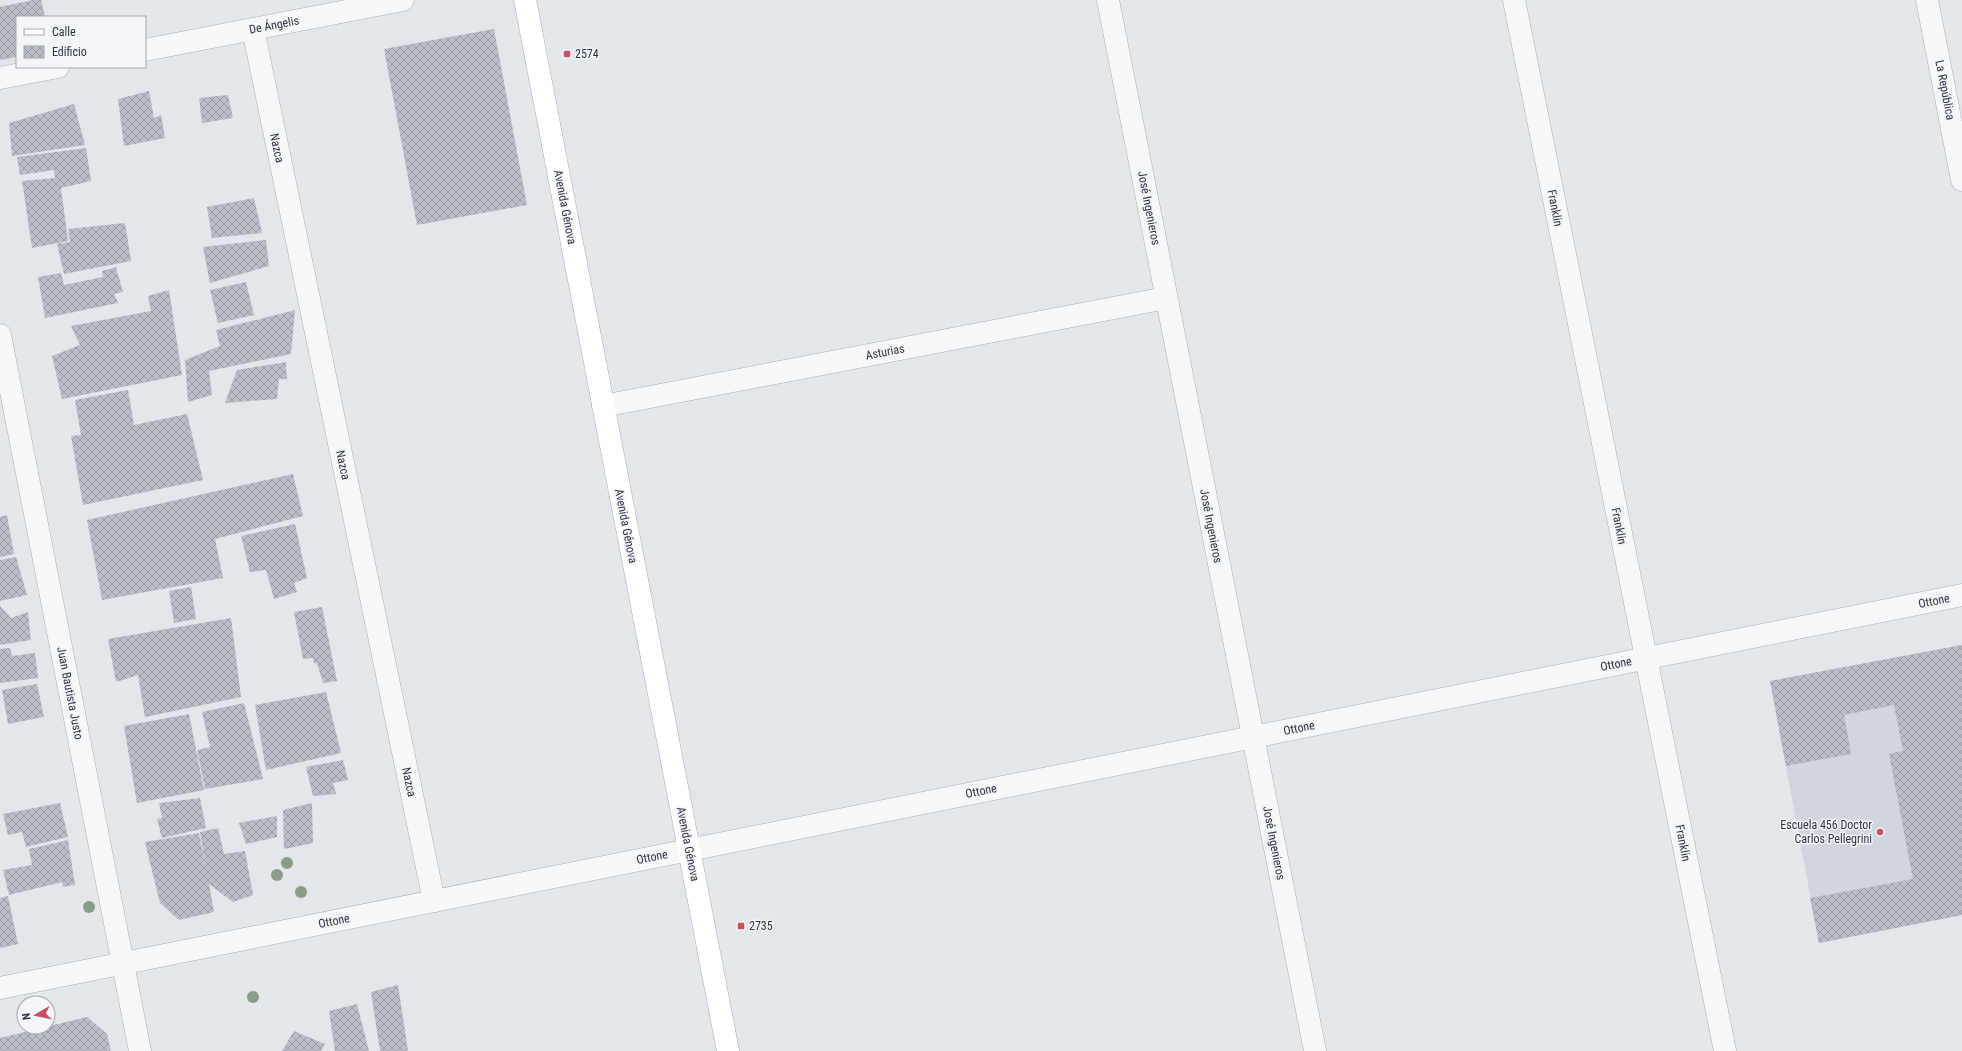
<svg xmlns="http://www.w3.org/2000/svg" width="1962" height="1051" viewBox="0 0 1962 1051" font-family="'Roboto Condensed',sans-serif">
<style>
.built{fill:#d1d5dc}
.building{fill:url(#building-cross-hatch)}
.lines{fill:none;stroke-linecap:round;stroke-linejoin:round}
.street-casing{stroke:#a8adb4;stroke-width:23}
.secondary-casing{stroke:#a8adb4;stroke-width:23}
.street{stroke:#f6f7f9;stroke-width:22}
.secondary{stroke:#fff;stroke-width:22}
.tree{fill:#8a9b89}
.poi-dot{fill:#c75065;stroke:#f3f5f8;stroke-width:1.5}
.labels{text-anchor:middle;stroke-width:3;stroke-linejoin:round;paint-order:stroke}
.street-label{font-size:12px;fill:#2c3442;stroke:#f3f5f8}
.poi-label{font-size:12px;fill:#2c3442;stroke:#f3f5f8;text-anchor:start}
</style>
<defs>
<pattern id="building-cross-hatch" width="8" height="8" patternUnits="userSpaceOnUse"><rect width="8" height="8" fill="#babfc7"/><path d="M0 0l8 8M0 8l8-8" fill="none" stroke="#979ca3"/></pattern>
</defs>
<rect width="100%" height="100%" fill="#e3e6ea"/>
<!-- built -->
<polygon class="built" points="1962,645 1962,915 1819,943 1770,681"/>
<!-- building -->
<g class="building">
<polygon points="33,0 41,0 45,17 17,17 17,57 0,60 0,7"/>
<polygon points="494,29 527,205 417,225 384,49"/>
<polygon points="149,91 154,118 161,115 165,138 124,146 118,99"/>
<polygon points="228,95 233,118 202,123 199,98"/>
<polygon points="74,104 85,145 12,156 9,123"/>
<polygon points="86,148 91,181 61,188 68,241 32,248 22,181 55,178 54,170 20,175 17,157"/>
<polygon points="254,198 262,233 212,238 207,207"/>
<polygon points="125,223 131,261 64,274 57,244 70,242 68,229"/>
<polygon points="266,240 269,266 210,283 203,247"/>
<polygon points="116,267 123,292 114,294 118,303 45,318 38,277 61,273 64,285 103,277 102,271"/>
<polygon points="246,282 254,315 218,323 210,290"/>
<polygon points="169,290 182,375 62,399 52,356 80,345 71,326 151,311 148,296"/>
<polygon points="295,310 291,354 209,371 212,395 188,402 185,360 220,346 216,330"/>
<polygon points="286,362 287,379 279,379 277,399 225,403 237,370"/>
<polygon points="128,390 134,425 187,414 203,480 83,505 71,436 81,435 75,400"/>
<polygon points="293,474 303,516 215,539 223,578 102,600 87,520"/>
<polygon points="7,515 14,554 0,557 0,517"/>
<polygon points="295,524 307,578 294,583 297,592 274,599 266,570 250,572 241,536"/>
<polygon points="16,557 27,595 0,601 0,560"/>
<polygon points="191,587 196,619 174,623 169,591"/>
<polygon points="0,606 11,618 28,612 31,640 0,645"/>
<polygon points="322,607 337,681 323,683 317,663 314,664 313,658 303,659 294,612"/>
<polygon points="231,618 241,697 145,717 138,675 116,682 108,639"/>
<polygon points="1962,645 1962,915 1819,943 1810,898 1913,879 1889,754 1903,751 1894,705 1844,715 1851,754 1786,766 1770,681"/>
<polygon points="10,648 12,656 35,653 38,678 0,683 0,649"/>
<polygon points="37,684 44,717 8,724 2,690"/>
<polygon points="326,692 341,753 266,770 255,705"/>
<polygon points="244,703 263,779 205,789 197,750 210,747 202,712"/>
<polygon points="189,714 204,790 137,803 124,726"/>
<polygon points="343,760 348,780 333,783 336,794 313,796 306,767"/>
<polygon points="200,798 206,828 162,838 157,819 162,818 159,803"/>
<polygon points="60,803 68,837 26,847 22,832 8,835 3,814"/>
<polygon points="312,803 313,843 284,849 283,810"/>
<polygon points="277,816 277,837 246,844 239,823"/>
<polygon points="218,828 224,854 245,851 253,895 233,902 209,884 214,912 179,920 160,903 145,842 199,833 206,869 200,832"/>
<polygon points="68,840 75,885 63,887 62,882 9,895 3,870 32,865 29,849"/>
<polygon points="8,896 18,944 0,948 0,898"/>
<polygon points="398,985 408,1051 380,1051 371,992"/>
<polygon points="357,1004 369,1051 335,1051 329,1011"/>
<polygon points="87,1017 107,1034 111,1051 0,1051 0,1038"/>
<polygon points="294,1031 325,1044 321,1051 282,1051"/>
</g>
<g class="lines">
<defs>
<g id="street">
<polyline points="1108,0 1315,1051"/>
<polyline points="1514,0 1725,1051"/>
<polyline points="1927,0 1962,180"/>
<polyline points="253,29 434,901"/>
<polyline points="145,50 403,0"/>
<polyline points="0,78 58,67"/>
<polyline points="0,335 140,1051"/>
<polyline points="603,406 1166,298"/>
<polyline points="0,988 1962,595"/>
</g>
<polyline id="secondary" points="525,0 728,1051"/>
</defs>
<!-- street casing -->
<use href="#street" class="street-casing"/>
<!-- secondary casing -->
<use href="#secondary" class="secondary-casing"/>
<!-- street -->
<use href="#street" class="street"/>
<!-- secondary -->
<use href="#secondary" class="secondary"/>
</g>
<!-- trees -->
<g class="tree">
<circle cx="287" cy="863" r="6"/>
<circle cx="277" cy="875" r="6"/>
<circle cx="301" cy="892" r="6"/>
<circle cx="89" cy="907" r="6"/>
<circle cx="253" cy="997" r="6"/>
</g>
<!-- markers -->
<g class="poi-dot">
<rect x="563" y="50" width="8" height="8" rx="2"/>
<circle cx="1880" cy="832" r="4"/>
<rect x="737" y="922" width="8" height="8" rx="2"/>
</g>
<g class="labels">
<!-- street labels -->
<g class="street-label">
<text transform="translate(274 25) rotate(-11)" y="4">De Ángelis</text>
<text transform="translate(1945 90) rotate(79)" y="4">La República</text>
<text transform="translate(277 148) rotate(78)" y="4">Nazca</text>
<text transform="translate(565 207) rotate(79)" y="4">Avenida Génova</text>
<text transform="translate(1149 208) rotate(79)" y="4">José Ingenieros</text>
<text transform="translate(1555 208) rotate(79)" y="4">Franklin</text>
<text transform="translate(885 352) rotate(-11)" y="4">Asturias</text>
<text transform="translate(343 465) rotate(78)" y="4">Nazca</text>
<text transform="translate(626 526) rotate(79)" y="4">Avenida Génova</text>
<text transform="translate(1211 526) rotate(79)" y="4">José Ingenieros</text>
<text transform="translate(1619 526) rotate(79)" y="4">Franklin</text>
<text transform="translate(1934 601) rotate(-11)" y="4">Ottone</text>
<text transform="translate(1616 664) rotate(-11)" y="4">Ottone</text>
<text transform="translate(70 693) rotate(79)" y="4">Juan Bautista Justo</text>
<text transform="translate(1299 728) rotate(-11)" y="4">Ottone</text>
<text transform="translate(409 782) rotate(78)" y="4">Nazca</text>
<text transform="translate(981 791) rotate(-11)" y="4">Ottone</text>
<text transform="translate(1274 843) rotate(79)" y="4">José Ingenieros</text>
<text transform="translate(1683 843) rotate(79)" y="4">Franklin</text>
<text transform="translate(688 844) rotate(79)" y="4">Avenida Génova</text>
<text transform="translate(652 857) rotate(-11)" y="4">Ottone</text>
<text transform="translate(334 921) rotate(-11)" y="4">Ottone</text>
</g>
<!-- poi labels -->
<g class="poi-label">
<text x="575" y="58">2574</text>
<text x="1872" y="829" text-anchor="end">Escuela 456 Doctor<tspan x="1872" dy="14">Carlos Pellegrini</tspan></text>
<text x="749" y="930">2735</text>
</g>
</g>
<!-- legend -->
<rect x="16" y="16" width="130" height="52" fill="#f3f5f8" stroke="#a3a8af"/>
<rect x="24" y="29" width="20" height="6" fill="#ffffff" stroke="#a3a8af"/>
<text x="52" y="36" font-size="12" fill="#2c3442">Calle</text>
<rect x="24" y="46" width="20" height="12" fill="url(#building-cross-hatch)" stroke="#a3a8af"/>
<text x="52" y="56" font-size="12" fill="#2c3442">Edificio</text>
<!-- north arrow -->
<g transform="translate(36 1015) rotate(261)"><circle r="19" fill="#f3f5f8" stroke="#a3a8af"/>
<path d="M0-3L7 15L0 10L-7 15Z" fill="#c75065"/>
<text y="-6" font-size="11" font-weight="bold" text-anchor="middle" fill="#2c3442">N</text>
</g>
</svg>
